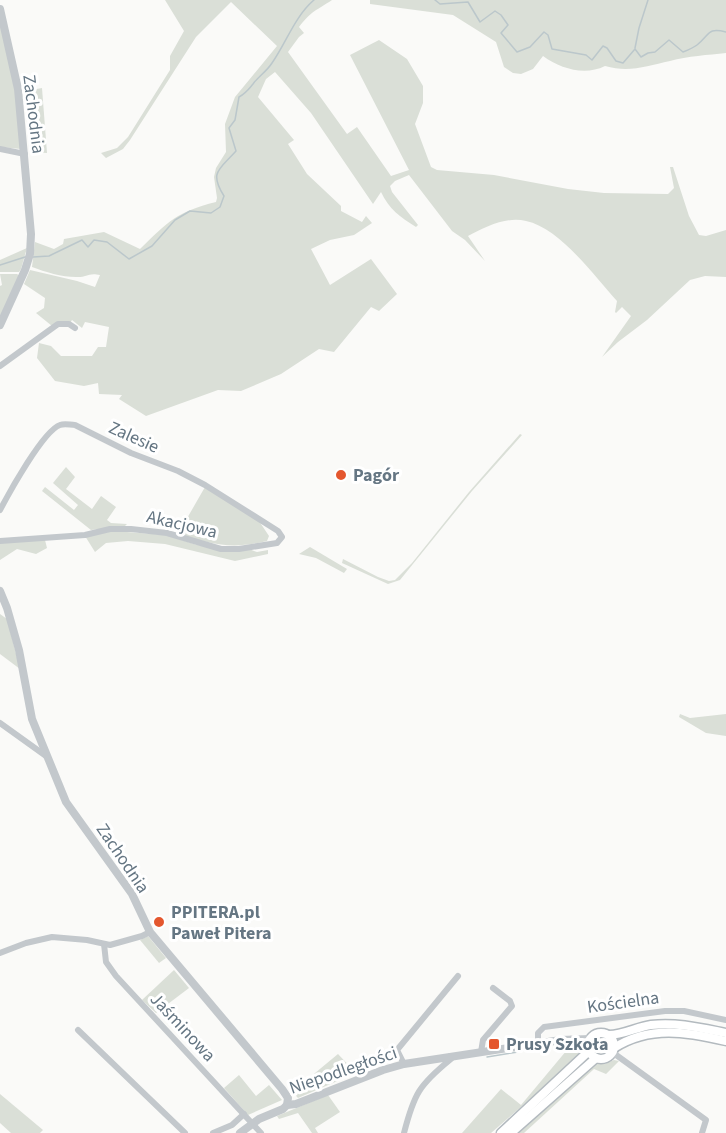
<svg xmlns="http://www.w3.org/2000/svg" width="726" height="1133" viewBox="0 0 726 1133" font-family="'Source Sans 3',sans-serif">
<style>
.green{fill:#dadfd7}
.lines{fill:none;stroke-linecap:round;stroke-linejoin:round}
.stream{stroke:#bbc7cb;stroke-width:1.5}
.secondary-casing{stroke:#b3babf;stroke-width:11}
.minor{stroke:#c3c8cc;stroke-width:6}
.tertiary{stroke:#c3c8cc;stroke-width:8}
.secondary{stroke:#fff;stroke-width:8}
.poi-dot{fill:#e4572e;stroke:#fff;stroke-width:2}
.labels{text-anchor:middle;stroke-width:6;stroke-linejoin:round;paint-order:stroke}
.street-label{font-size:18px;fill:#657683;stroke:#fff}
.poi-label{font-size:18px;font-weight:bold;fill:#657683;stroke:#fff;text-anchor:start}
</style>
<rect width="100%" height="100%" fill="#fafaf8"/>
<!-- green -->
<g class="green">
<path d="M165,0H332C316,11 312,10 299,27L304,33L299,37L288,52L347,134L357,127L391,176L409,170L350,55L379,40L407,59L423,86V103L415,124L431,167L437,170L494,175L568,189L604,193L668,194L674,188L670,167H673L689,216L699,235L706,236L726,230V277L705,276L690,280L647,320L618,342L602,357L631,316L622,307L616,313L615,312L617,301C594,276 560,228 526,221C507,216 485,227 468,236L485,261L465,240L452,231L409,175L395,181L390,186L392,192L418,225L416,227C400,217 389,209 381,192L373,204L311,113L275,72L266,79L258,97L294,140L288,144L307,174L341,206V211L362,222L366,216L372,223L354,235L330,240L311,249L330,285L371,259L397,294L379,311L371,307L334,352L319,349L281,374L241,391L218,390L146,416L119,399L122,395L99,394L98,383L84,386L55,381L37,358L39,343L51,346L61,356H92L98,347H106L109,327L85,322L82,328L72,320L70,323L52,326L36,313L44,308L45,298L24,284L30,270L77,281L95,287L100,275C88,272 86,278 76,277C62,277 45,272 32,267L35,242L54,249L63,244L64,239L104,232L140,249C169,221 176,212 216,202L217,198L214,177L216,168L226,152L225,124L235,97L277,46L231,2L196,37L130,140L123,149L106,158L101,153L117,148L128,137L170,70V56L184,31Z"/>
<path d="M370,0H726V53C708,55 688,56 670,61C647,66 629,73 605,66C585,76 561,69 543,56L533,69L521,74L513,73L504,67L496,42L453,15L370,4Z"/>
<polygon points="0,20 16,90 21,149 0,147"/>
<polygon points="42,88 47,153 31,152 26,91"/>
<polygon points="27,248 21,269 19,272 0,272 0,260"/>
<polygon points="0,274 17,274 20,276 0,320 0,286 2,285"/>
<polygon points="520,434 522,435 472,491 400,580 388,584 342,563 343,559 378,577 389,581 395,580 412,563 469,492"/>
<polygon points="66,467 75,477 66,489 92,509 101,496 116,507 107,520 111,523 127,524 125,526 91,530 42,491 45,487 74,510 78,505 53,483"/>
<path d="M205,487L259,521L269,536L267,541C230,550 213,544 178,534Z"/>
<polygon points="114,531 166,535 197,545 249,549 257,552 268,550 268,554 235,561 165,544 128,541 106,543 95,552 85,536"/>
<polygon points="45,540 47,548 36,554 17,549 0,560 0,542"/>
<polygon points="310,547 347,569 344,573 316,558 299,554"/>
<polygon points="0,614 7,619 20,669 0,654"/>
<polygon points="680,714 690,718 726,714 726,736 706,733 679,717"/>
<polygon points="148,936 166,958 159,963 140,940"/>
<polygon points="174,970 189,988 156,1013 142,1000"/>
<polygon points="572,1044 579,1047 581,1050 575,1060 491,1133 462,1133 501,1089 521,1105"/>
<polygon points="338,1054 356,1073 298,1098 288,1087 297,1088"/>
<polygon points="614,1060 619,1061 606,1074 594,1069 524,1133 519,1133 594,1064 604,1064"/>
<polygon points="239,1075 256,1096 269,1085 282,1100 248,1115 224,1088"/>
<polygon points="0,1094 43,1130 40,1133 11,1133 0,1123"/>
<polygon points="328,1095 340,1112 315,1128 318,1133 312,1133 298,1113 279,1119 277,1116"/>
</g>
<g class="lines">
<!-- stream -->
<g class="stream">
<path d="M435,0L440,4L468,2L480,22L495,11L501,15L508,25L501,33L517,52L530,47L544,32L548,35L552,49L586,55L592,60L603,46L607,48L616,61L623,63L635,49L641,57L648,53L655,52L669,40L683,52C688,50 693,48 697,45C710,35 707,27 726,32"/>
<polyline points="635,48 639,28 648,0"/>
<path d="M33,257L49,256L82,240L88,247L94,240L107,242L129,259L152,246L175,220L190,211L211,213L220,207L224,196C209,172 219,170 236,151L229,128L235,120L239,97C246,93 248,90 253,84C258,77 267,71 272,63C286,43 295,16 314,0"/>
<polyline points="0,265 25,257"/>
<polyline points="487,1057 518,1052"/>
</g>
<defs>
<g id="secondary">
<circle cx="601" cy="1046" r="13"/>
<path d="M609,1035C623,1035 637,1027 651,1025C677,1022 701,1028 726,1033"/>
<path d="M614,1048C650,1025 687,1032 726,1041"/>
<polyline points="501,1133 589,1051"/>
<polyline points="511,1133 596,1058"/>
</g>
</defs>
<!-- secondary casing -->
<use href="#secondary" class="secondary-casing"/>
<!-- minor -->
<g class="minor">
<polyline points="0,149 25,154"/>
<polyline points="0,366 58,324 69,324 75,328"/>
<path d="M0,510C9,493 43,431 60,425C65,423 70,425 75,425L131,453L178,471L205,485L278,531L282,537L277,543L239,549H221L167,533L131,529H110L85,535L0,541"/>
<polyline points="0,723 46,756"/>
<polyline points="104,944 106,962 116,976 261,1133"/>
<polyline points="0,953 26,943 52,937 87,940 110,945 142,936 150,932"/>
<polyline points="78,1030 185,1133"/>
<polyline points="538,1045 538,1033 544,1027 665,1011 684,1011 726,1020"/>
<polyline points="481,1052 483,1040 512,1006 510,1001 493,988"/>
<polyline points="612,1052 706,1120 702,1133"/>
<polyline points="404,1064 397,1050 458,976"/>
<polyline points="213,1133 232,1125 244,1114"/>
<path d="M404,1133C414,1094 419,1085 451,1059L450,1056"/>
</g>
<!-- tertiary -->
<g class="tertiary">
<polyline points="0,9 18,89 31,234 30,254 25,270 0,325"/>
<polyline points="0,591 7,608 19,650 32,719 66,802 132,894 150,932 282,1089 288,1098 287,1105"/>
<polyline points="571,1040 588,1047"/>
<polyline points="240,1133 259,1119 283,1109 287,1105 296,1104 383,1070 404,1064 561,1040 590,1039"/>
</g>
<!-- secondary -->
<use href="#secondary" class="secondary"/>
</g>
<!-- markers -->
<g class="poi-dot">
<circle cx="341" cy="475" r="6"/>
<circle cx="159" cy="922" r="6"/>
<rect x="488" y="1038" width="12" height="12" rx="3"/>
</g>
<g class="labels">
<!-- street labels -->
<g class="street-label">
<text transform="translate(34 114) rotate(83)" y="6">Zachodnia</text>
<text transform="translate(134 437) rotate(24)" y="6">Zalesie</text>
<text transform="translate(182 524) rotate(13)" y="6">Akacjowa</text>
<text transform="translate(123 858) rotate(56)" y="6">Zachodnia</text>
<text transform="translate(623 1002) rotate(-8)" y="6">Kościelna</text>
<text transform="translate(183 1027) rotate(47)" y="6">Jaśminowa</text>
<text transform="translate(343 1070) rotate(-19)" y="6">Niepodległości</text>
</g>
<!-- poi labels -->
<g class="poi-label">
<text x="353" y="481">Pagór</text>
<text x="171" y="918">PPITERA.pl<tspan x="171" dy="21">Paweł Pitera</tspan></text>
<text x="506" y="1050">Prusy Szkoła</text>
</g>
</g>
</svg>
